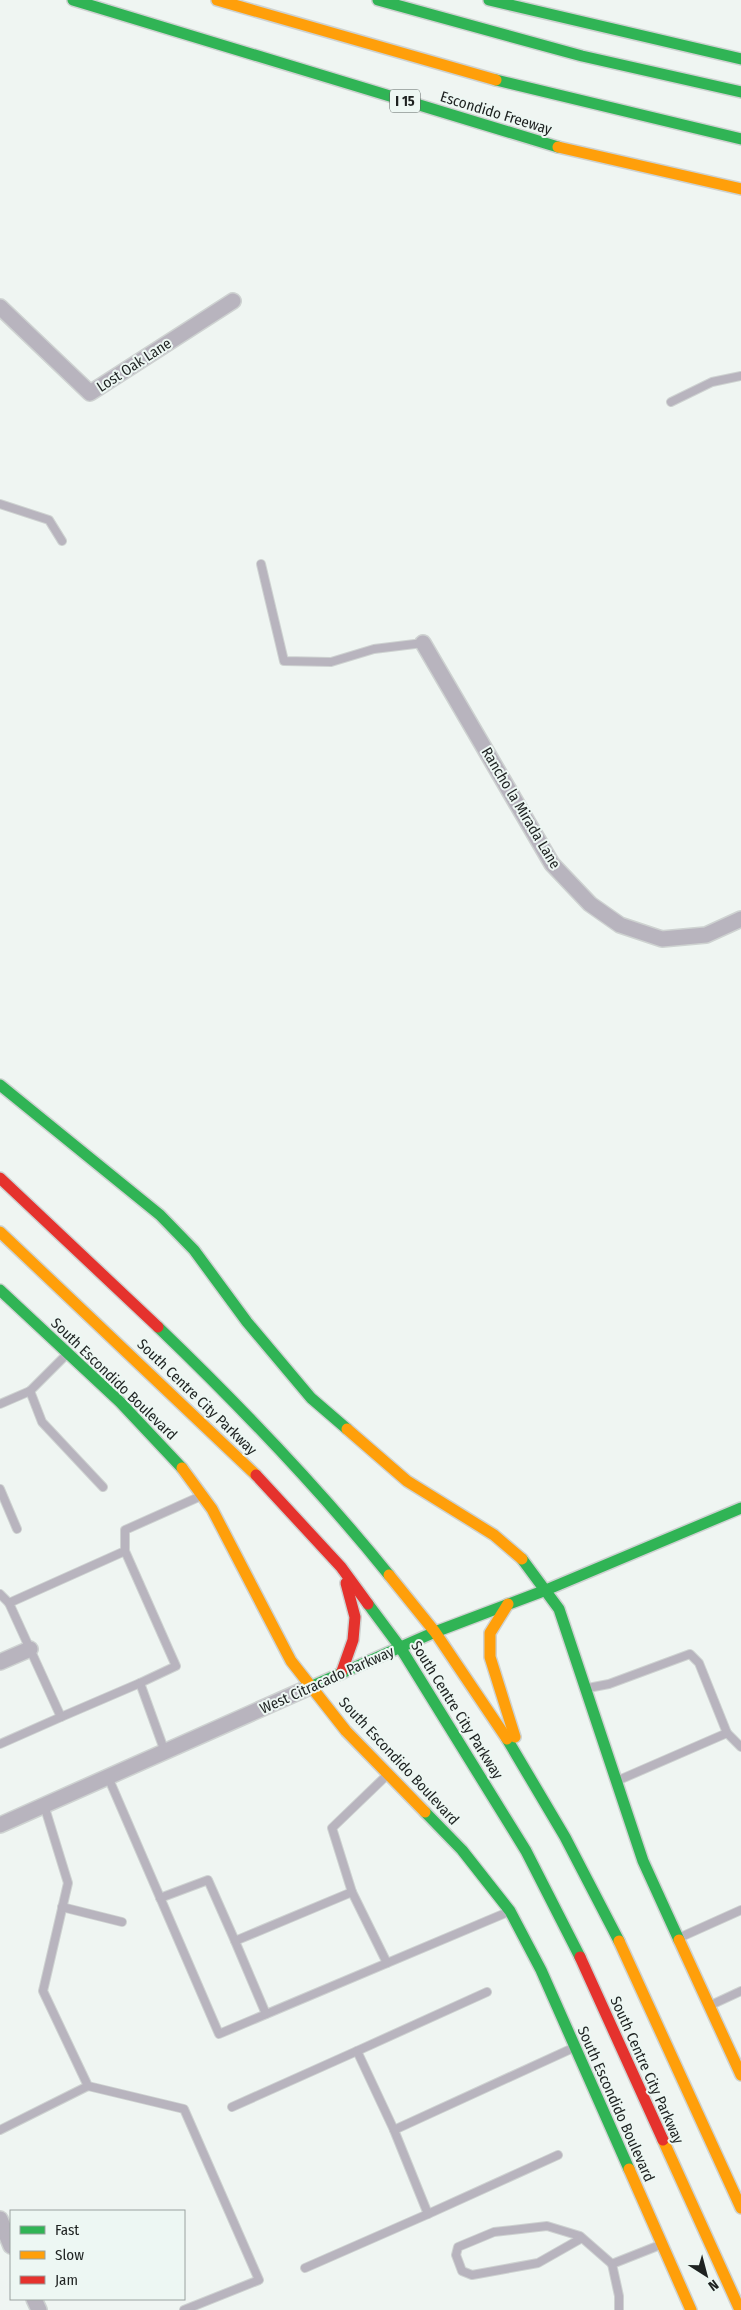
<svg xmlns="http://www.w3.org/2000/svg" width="741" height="2310" viewBox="0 0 741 2310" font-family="'Fira Sans Condensed',sans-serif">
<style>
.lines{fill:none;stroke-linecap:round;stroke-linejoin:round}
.lane-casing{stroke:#ced2d1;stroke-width:10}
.street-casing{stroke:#ced2d1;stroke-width:18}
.fast-casing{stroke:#ced2d1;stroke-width:14}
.slow-casing{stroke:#ced2d1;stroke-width:14}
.jam-casing{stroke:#ced2d1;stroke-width:14}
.lane{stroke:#b8b4be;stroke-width:8}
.street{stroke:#b8b4be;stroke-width:15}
.fast{stroke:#30b455;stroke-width:11}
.slow{stroke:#ff9f0a;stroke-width:11}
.jam{stroke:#e5322d;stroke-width:11}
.labels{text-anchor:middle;stroke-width:4;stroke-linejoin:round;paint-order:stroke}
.shield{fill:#edf7f3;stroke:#5c6260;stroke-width:1}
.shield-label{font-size:14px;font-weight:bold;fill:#1e2221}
.street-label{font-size:15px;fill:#1e2221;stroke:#edf7f3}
</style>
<rect width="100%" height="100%" fill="#eff5f2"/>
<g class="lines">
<defs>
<g id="lane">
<polyline points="671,402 712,382 741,376"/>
<polyline points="0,504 49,520 62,541"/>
<polyline points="261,564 284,661 331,662 374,649 423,643"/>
<polyline points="30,1391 42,1422 103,1487"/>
<polyline points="0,1404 30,1391 67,1354"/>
<polyline points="0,1489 17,1529"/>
<polyline points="125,1551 9,1603 61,1717 140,1683 165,1752"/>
<polyline points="0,1594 9,1603"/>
<polyline points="140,1683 176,1666 125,1551 125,1530 201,1496"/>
<polyline points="588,1688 609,1684 690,1654 699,1663 727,1733"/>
<polyline points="0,1744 61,1717"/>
<polyline points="108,1777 219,2034 508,1912"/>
<polyline points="619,1780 727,1733 741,1747"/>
<polyline points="44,1805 68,1883 43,1991 88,2086 184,2109 259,2280 184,2310"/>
<polyline points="352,1892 387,1963"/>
<polyline points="160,1898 208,1880 235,1941 352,1892 332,1828 386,1776"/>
<polyline points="62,1907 122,1922"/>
<polyline points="681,1937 741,1910"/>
<polyline points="235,1941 266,2014"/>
<polyline points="711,2005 741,1991"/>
<polyline points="357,2051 487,1992"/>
<polyline points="232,2107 357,2051 394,2130"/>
<polyline points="0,2130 88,2086"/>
<polyline points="558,2155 428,2214 394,2130 573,2048"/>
<polyline points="582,2238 538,2263 472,2275 462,2271 456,2255 458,2247 494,2232 547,2226 580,2236 612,2264 660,2245"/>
<polyline points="612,2264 619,2296 619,2310"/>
<polyline points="305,2268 428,2214"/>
</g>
<g id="street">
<polyline points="0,307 90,393 233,301"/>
<polyline points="423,643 552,864 590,904 620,925 662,939 706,935 741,919"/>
<polyline points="0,1662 30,1649"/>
<polyline points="0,1825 310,1687"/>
<polyline points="0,2219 11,2246"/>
<polyline points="34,2299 39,2310"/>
</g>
<g id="fast">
<polyline points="73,0 558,147"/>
<polyline points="378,0 582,56 741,92"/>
<polyline points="489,0 741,59"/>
<polyline points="496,80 741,139"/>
<polyline points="0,1085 160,1215 194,1250 247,1322 311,1398 347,1429"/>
<polyline points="0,1290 120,1402 182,1468"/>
<path d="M158,1327C239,1405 318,1487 389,1575"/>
<polyline points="522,1559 559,1609 643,1861 679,1940"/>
<polyline points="368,1604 400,1647 526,1851 580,1957"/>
<polyline points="310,1687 435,1632 546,1590 741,1508"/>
<polyline points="507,1739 565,1837 619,1941"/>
<polyline points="425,1812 462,1850 510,1911 541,1970 629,2169"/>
</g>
<g id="slow">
<polyline points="217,0 496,80"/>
<polyline points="558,147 741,189"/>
<polyline points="0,1232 256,1475"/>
<polyline points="347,1429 407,1481 494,1535 522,1559"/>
<polyline points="182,1468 212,1509 291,1661 346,1731 425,1812"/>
<polyline points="389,1575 435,1632 507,1739"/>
<polyline points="508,1604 490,1633 490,1657 515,1737"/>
<polyline points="679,1940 741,2075"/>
<polyline points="619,1941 741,2208"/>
<polyline points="663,2140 740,2310"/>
<polyline points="629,2169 691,2310"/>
</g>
<g id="jam">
<polyline points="0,1178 158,1327"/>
<polyline points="256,1475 341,1567 368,1604"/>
<polyline points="341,1674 353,1640 355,1617 346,1583"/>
<polyline points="580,1957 663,2140"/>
</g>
</defs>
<!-- lane casing -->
<use href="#lane" class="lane-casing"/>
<!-- street casing -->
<use href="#street" class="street-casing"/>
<!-- fast casing -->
<use href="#fast" class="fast-casing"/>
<!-- slow casing -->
<use href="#slow" class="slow-casing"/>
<!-- jam casing -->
<use href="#jam" class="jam-casing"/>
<!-- lane -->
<use href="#lane" class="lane"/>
<!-- street -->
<use href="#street" class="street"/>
<!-- fast -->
<use href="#fast" class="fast"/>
<!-- slow -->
<use href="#slow" class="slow"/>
<!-- jam -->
<use href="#jam" class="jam"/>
</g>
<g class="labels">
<!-- shield labels -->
<rect class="shield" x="390" y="89.5" width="30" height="23" rx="4"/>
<g class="shield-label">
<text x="405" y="106">I 15</text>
</g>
<!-- street labels -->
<g class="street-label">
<text transform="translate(496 113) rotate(17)" y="5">Escondido Freeway</text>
<text transform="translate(134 365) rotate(-33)" y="5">Lost Oak Lane</text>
<text transform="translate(521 808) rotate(59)" y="5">Rancho la Mirada Lane</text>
<text transform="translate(114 1379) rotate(44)" y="5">South Escondido Boulevard</text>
<text transform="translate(197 1397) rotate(44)" y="5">South Centre City Parkway</text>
<text transform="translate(327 1680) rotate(-24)" y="5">West Citracado Parkway</text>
<text transform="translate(457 1710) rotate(58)" y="5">South Centre City Parkway</text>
<text transform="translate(399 1761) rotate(47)" y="5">South Escondido Boulevard</text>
<text transform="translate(647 2070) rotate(66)" y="5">South Centre City Parkway</text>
<text transform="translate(616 2104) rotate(66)" y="5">South Escondido Boulevard</text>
</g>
</g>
<!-- legend -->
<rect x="10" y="2210" width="175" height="90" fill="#edf7f3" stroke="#9aa29f"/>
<rect x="20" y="2226" width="25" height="8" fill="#30b455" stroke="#9aa29f"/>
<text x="55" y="2235" font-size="15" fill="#1e2221">Fast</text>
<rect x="20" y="2251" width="25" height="8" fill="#ff9f0a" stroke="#9aa29f"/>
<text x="55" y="2260" font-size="15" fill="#1e2221">Slow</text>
<rect x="20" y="2276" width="25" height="8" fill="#e5322d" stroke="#9aa29f"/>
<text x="55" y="2285" font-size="15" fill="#1e2221">Jam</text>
<!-- north arrow -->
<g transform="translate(706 2275) rotate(144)" stroke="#edf7f3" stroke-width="4" paint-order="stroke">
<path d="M0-4L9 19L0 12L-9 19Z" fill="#1e2221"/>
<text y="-8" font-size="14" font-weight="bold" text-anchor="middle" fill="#1e2221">N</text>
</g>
</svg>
